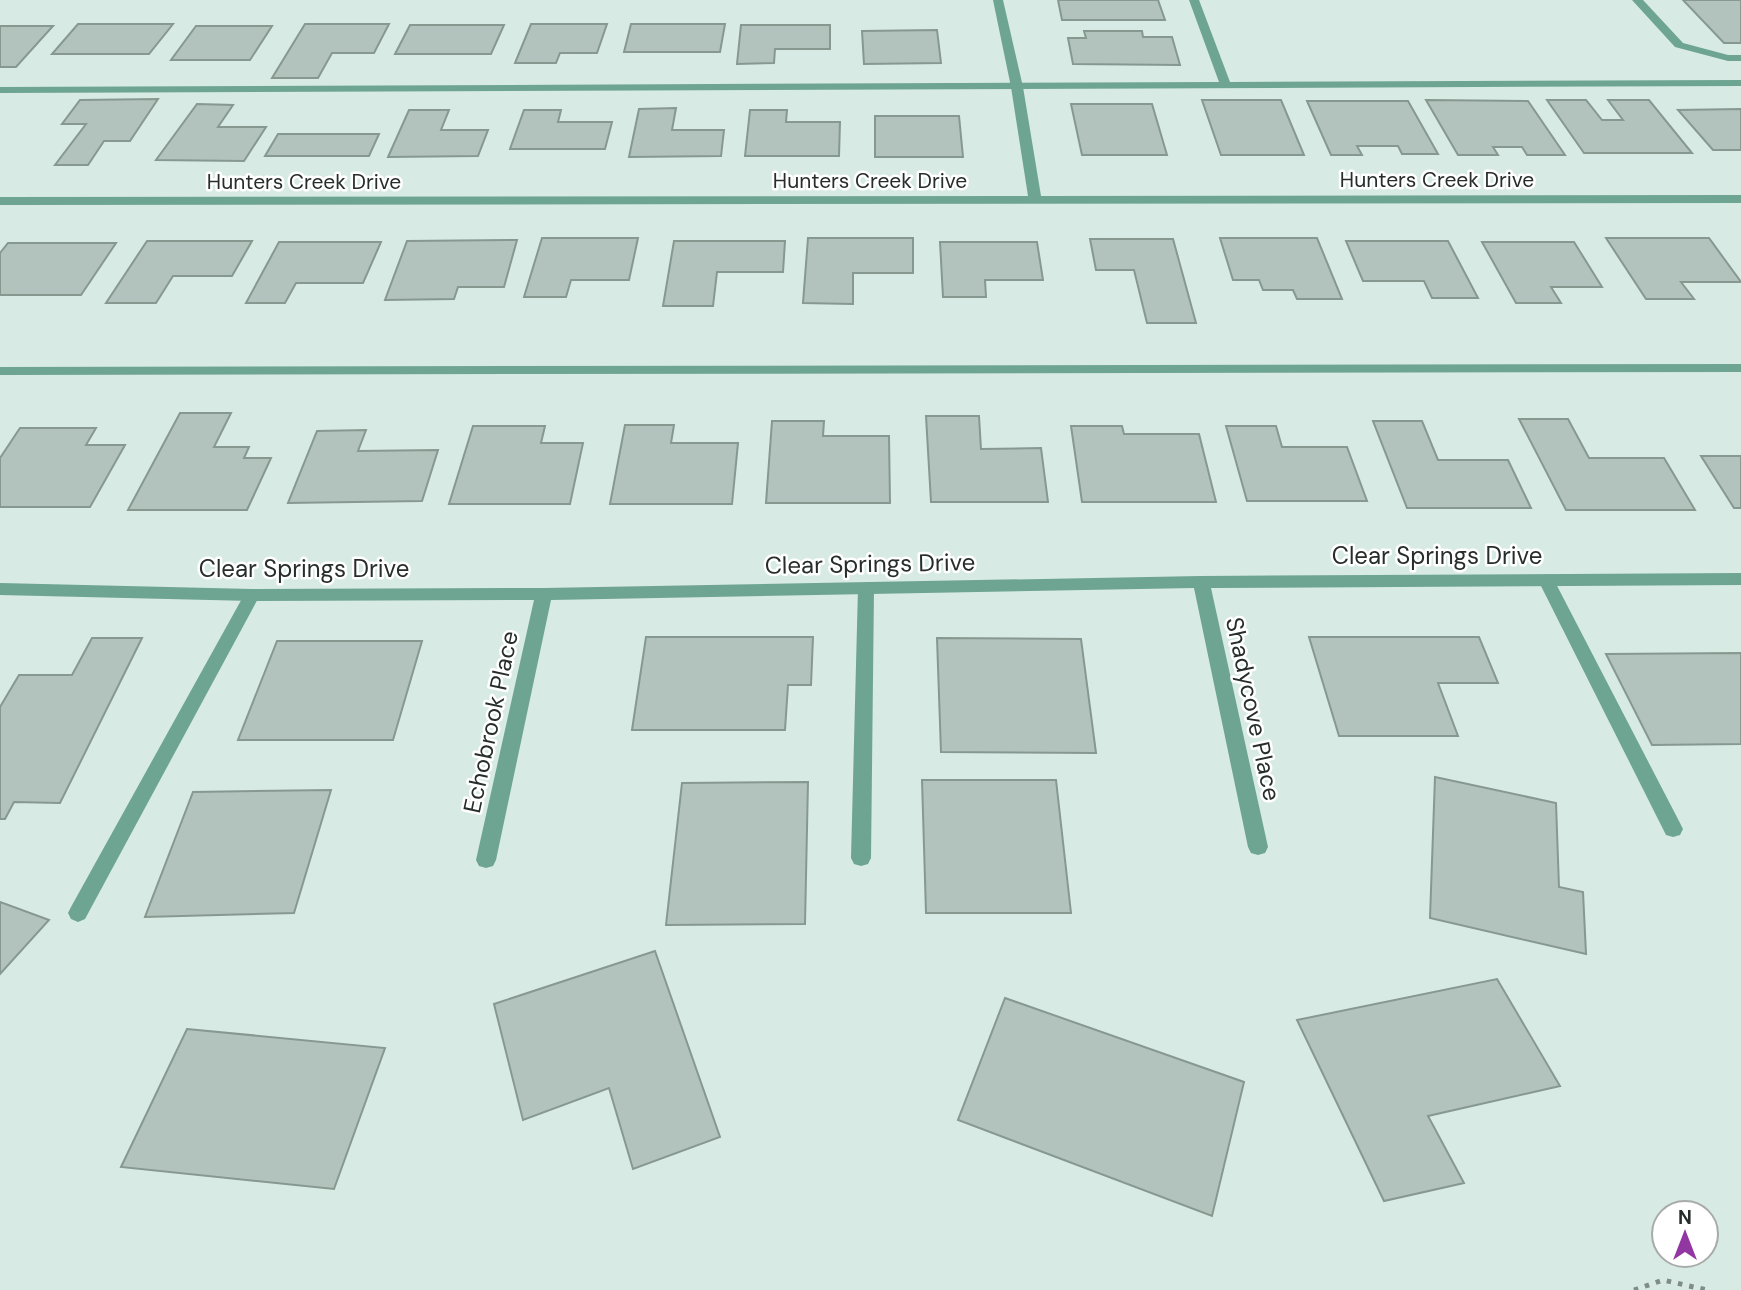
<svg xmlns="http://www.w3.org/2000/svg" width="1741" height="1290" viewBox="0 0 1741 1290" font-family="'DM Sans',sans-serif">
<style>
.building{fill:#b2c3bd;stroke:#879891;stroke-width:2}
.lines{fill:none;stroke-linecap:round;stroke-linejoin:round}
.path{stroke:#7f8c87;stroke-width:5;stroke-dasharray:4.5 7;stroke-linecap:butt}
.lane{fill:#6ea492;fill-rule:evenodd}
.street{fill:#6ea492;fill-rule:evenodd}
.labels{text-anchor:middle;stroke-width:5;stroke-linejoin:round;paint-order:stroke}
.far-street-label{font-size:21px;fill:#262d2a;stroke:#fff}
.street-label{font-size:24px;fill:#262d2a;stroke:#fff}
</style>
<rect width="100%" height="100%" fill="#d7eae3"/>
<!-- building -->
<g class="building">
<polygon points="1058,0 1158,0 1165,20 1062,20"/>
<polygon points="1683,0 1741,0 1741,43 1724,43"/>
<polygon points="78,24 173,24 149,54 52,54"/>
<polygon points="305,24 389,24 374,53 332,53 318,78 272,78"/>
<polygon points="531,24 607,24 597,53 560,53 556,63 515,63"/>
<polygon points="631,24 725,24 720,52 624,52"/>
<polygon points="410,25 504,25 491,54 395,54"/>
<polygon points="741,25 830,25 830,49 775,49 774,63 737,64"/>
<polygon points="0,26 53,26 16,67 0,67"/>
<polygon points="196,26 272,26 250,60 171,60"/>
<polygon points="937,30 941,63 864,64 862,31"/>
<polygon points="1084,31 1142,31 1143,37 1172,37 1180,65 1073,64 1068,38 1086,38"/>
<polygon points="158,99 130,141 104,141 88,165 55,165 86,124 62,124 80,100"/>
<polygon points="1202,100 1281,100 1304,155 1221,155"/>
<polygon points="1426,100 1528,101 1565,155 1527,155 1522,147 1493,147 1498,155 1458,155"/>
<polygon points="1547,100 1586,100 1602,120 1623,120 1608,100 1649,100 1692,153 1584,153"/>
<polygon points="1307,101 1408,101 1438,154 1402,154 1398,146 1357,146 1362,155 1331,155"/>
<polygon points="197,104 233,105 218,127 266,127 244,161 156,160"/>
<polygon points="1071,104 1152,104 1167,155 1082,155"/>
<polygon points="676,108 672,130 724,130 721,156 629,157 639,109"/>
<polygon points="1741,109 1741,150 1713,150 1678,110"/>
<polygon points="409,110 449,110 441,130 488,130 478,156 388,157"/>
<polygon points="524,110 561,110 558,122 612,122 605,149 510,149"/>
<polygon points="750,110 787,110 786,122 840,122 839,156 745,156"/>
<polygon points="875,116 959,116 963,157 875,157"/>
<polygon points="278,134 379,134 369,156 265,156"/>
<polygon points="542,238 638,238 629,280 571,280 566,297 524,297"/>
<polygon points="808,238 913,238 913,273 853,273 853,304 803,303"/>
<polygon points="1220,238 1317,238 1342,299 1297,299 1293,290 1263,290 1259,280 1233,280"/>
<polygon points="1606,238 1709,238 1741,282 1681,282 1694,299 1646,299"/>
<polygon points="1090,239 1173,239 1196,323 1147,323 1134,270 1096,270"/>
<polygon points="517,240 504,287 458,287 454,299 385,300 407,241"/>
<polygon points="147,241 252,241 232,276 173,276 156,303 106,303"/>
<polygon points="674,241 785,241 783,272 717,272 713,306 663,306"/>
<polygon points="1346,241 1448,241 1478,298 1432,298 1424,281 1363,281"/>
<polygon points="279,242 381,242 363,283 296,283 285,303 246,303"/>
<polygon points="940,242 1037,242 1043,280 985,280 986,297 943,297"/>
<polygon points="1482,242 1574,242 1602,287 1551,287 1561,303 1516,303"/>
<polygon points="8,243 116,243 81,295 0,295 0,253"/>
<polygon points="180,413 231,413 214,447 249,447 244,458 271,458 247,510 128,510"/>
<polygon points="926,416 979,416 981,449 1041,448 1048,502 931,502"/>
<polygon points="1519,419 1568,419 1589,458 1664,458 1695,510 1566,510"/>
<polygon points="772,421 824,421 823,436 889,436 890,503 766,503"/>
<polygon points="1373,421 1422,421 1438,460 1508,460 1531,508 1407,508"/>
<polygon points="625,425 674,425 671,443 738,443 732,504 610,504"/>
<polygon points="473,426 545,426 541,443 583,443 570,504 449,504"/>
<polygon points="1071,426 1122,426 1124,434 1199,434 1216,502 1082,502"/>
<polygon points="1226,426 1276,426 1282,447 1347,447 1367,501 1247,501"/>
<polygon points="20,428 96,428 86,445 125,445 90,507 0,507 0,458"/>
<polygon points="366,430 358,451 438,450 422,501 288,503 317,431"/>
<polygon points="1701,456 1741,456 1741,508 1734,508"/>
<polygon points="646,637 813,637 811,685 788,685 785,730 632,730"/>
<polygon points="1309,637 1479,637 1498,683 1438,683 1458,736 1339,736"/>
<polygon points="92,638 142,638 60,803 14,802 5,819 0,819 0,707 19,675 72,675"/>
<polygon points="937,638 1081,639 1096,753 941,752"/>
<polygon points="277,641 422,641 393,740 238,740"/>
<polygon points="1741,653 1741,744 1652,745 1606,654"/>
<polygon points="1435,777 1556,803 1559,887 1583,892 1586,954 1430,918"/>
<polygon points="922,780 1056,780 1071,913 926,913"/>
<polygon points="808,782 805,924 666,925 682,783"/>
<polygon points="331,790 294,913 145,917 193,792"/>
<polygon points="0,902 49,920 0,974"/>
<polygon points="655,951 720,1137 633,1169 609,1088 523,1120 494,1004"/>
<polygon points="1497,979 1560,1086 1428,1116 1464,1183 1384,1201 1297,1020"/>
<polygon points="1005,998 1244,1082 1212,1216 958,1120"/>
<polygon points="187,1029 385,1048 334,1189 121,1167"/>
</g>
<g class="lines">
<!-- path -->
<polyline class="path" points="1634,1290 1663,1280 1707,1290"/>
<!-- lane -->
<g class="lane">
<polygon points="1189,0 1199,0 1230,82 1741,80 1741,86 0,93 0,87 1219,82"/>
<polygon points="1632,0 1643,0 1683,43 1728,55 1741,55 1741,61 1728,61 1675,47"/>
<polygon points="1741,364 1741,372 0,375 0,367"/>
<polygon points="1546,574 1554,580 1680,823 1683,829 1680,835 1673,837 1666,835 1538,580"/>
<polygon points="866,582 874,588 871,858 868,864 861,866 854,864 851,858 858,588"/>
<polygon points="252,589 260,595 85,919 78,922 71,919 68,913 71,907 244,595"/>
</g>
<!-- street -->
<g class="street">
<polygon points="993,0 1003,0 1023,87 1041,196 1741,195 1741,203 0,205 0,197 1028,196 1011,87"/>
<polygon points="1741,573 1741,585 1211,588 1268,847 1265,853 1258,855 1251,853 1248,847 1194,588 551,600 496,860 493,866 486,868 479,866 476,860 534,600 252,601 0,595 0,583 252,589 544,588 1201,576"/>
</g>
</g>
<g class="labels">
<!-- far-street labels -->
<g class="far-street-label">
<text x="1437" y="187">Hunters Creek Drive</text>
<text x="870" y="188">Hunters Creek Drive</text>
<text x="304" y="189">Hunters Creek Drive</text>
</g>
<!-- street labels -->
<g class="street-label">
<text x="1437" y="564">Clear Springs Drive</text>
<text transform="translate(870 564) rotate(-1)" y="8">Clear Springs Drive</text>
<text x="304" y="577">Clear Springs Drive</text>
<text transform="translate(1253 709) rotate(78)" y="8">Shadycove Place</text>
<text transform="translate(491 722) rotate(-78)" y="8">Echobrook Place</text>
</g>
</g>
<!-- north arrow -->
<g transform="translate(1685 1234)"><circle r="33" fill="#ffffff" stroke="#a8abaa" stroke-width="2"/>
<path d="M0-5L12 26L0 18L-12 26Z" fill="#9237a1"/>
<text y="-10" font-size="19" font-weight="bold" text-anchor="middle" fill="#262d2a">N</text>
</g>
</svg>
